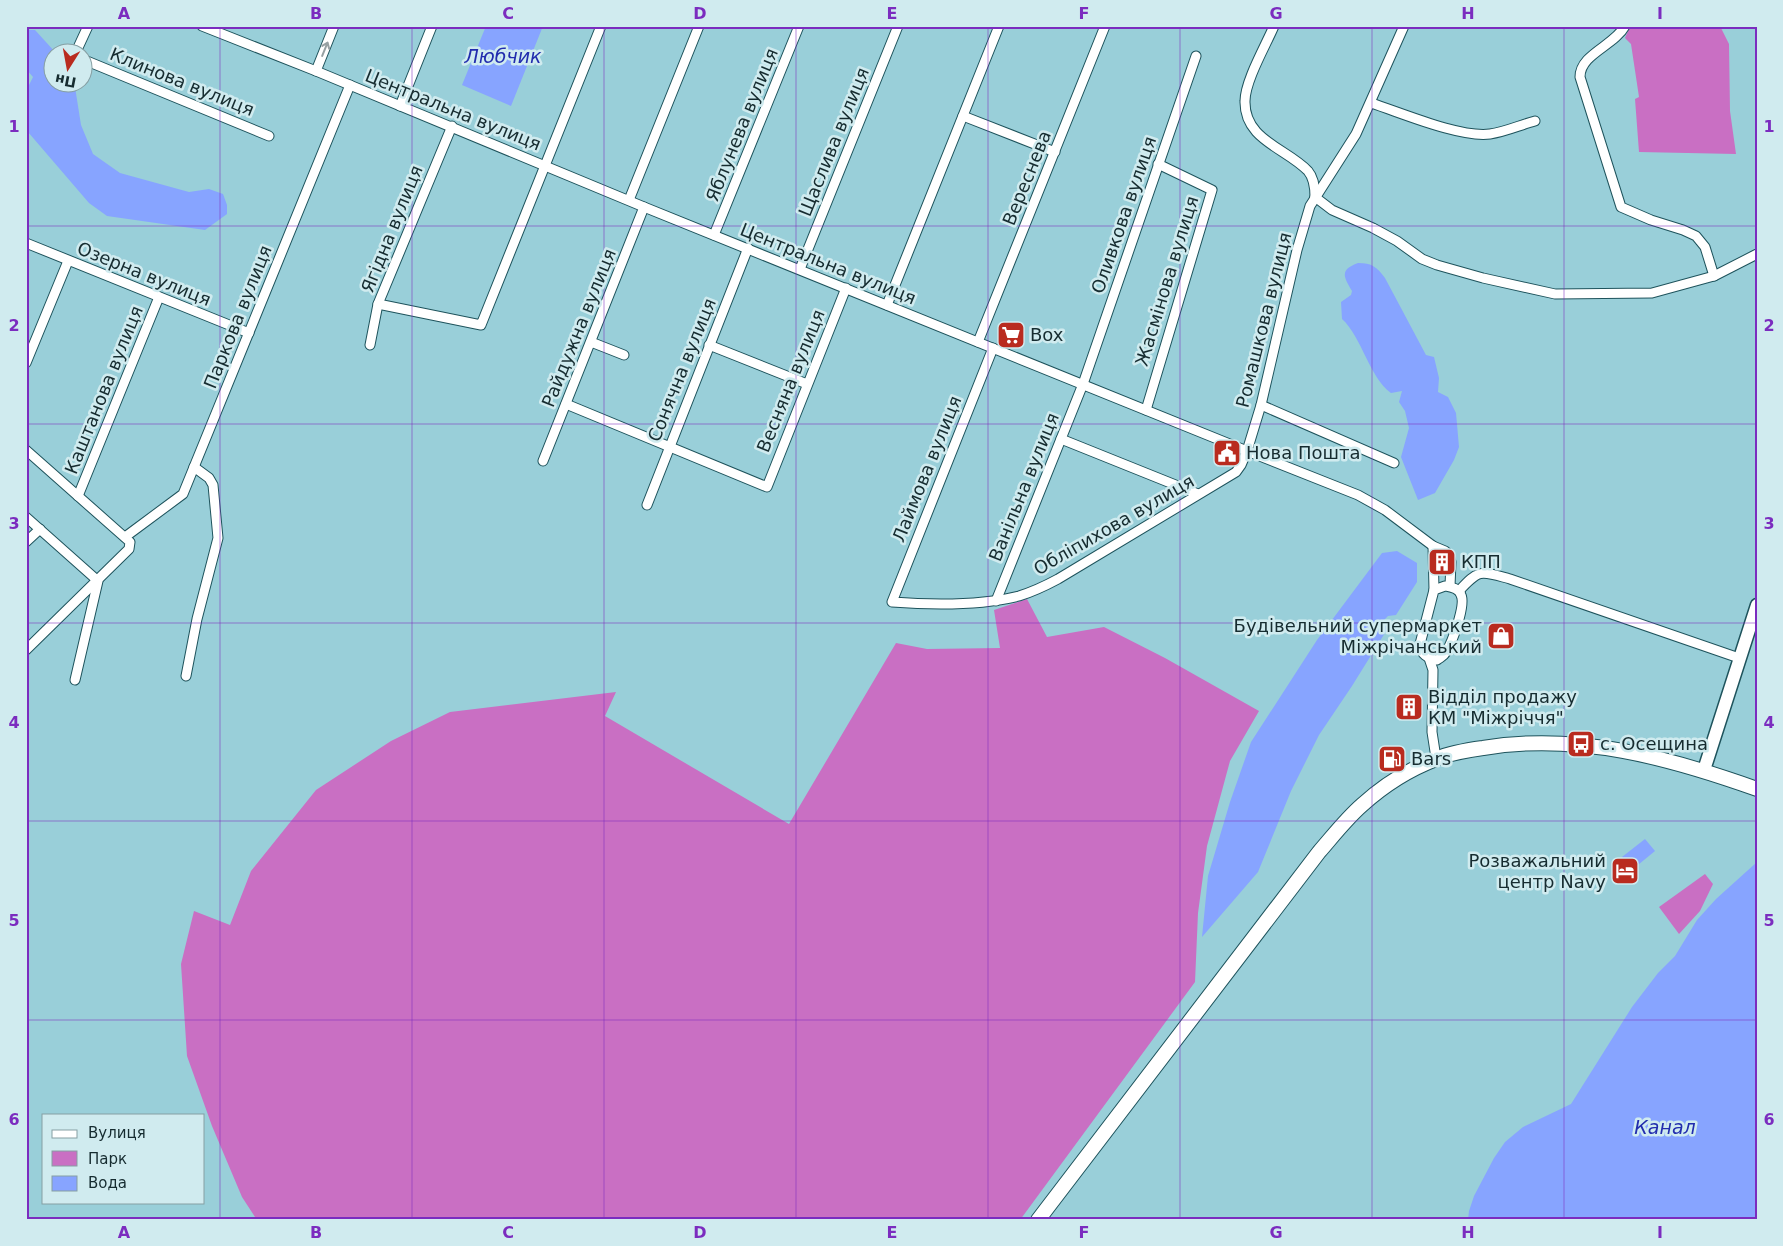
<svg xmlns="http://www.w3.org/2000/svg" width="1783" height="1246" viewBox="0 0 1783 1246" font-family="'DejaVu Sans',sans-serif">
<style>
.green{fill:#c96fc3}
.water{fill:#87a4ff}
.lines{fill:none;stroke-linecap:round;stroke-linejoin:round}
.street-casing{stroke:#1e535c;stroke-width:11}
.secondary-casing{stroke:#1e535c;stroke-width:15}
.primary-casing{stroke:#1e535c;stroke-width:16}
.street{stroke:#fff;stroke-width:9}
.secondary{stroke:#fff;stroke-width:12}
.primary{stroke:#fff;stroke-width:14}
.oneway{stroke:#96a0a2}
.grid{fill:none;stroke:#7b2cbf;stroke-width:1;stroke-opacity:0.55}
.labels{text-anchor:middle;stroke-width:5;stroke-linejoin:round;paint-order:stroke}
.street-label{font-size:18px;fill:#162c30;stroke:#d0ebef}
.poi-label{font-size:18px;fill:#162c30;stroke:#d0ebef;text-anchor:start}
.water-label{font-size:19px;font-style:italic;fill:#222dae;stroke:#d0ebef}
.neatline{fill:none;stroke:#7b2cbf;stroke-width:2}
.grid-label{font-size:16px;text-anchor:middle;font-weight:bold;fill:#7b2cbf}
</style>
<rect width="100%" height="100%" fill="#99cfd9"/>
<!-- green -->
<g class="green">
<polygon points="1630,26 1720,26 1729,44 1730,111 1736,154 1639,152 1635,99 1639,97 1631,44 1625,38"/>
<polygon points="1027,599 1047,637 1104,627 1165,658 1259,711 1230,761 1207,846 1198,913 1195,982 1020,1220 257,1220 242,1197 212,1126 187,1056 181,964 194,911 230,925 251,871 316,790 391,741 450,712 616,692 605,716 789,824 896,643 927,649 1000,648 994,610"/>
<polygon points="1705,874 1713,884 1700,911 1679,934 1659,907"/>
</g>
<!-- water -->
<g class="water">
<polygon points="486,26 543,26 511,106 462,85"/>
<polygon points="26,30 35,30 55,52 52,52 52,82 73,83 75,87 81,125 93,154 120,173 189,192 209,189 223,194 227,205 227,214 205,230 107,216 89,203 28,132 26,91 33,77 26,69"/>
<path d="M1358,263C1372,263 1377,267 1385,278L1426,355L1434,357L1439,378L1438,392L1448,397L1456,413L1459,447L1454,460L1435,493L1418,500L1401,457L1409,428L1405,411L1399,402L1402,391L1391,393C1369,377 1362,337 1342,319L1341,302L1351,295L1352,291C1344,277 1339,270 1358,263Z"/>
<polygon points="1397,551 1417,563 1417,582 1396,615 1388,616 1383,621 1388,628 1352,686 1319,735 1291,791 1258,872 1202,937 1208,876 1230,802 1251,742 1317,640 1382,553"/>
<polygon points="1645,839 1655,851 1633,869 1622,857"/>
<polygon points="1757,862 1757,1220 1468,1220 1469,1211 1474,1196 1494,1158 1505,1142 1523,1127 1571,1104 1632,1007 1658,973 1675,956 1697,920 1716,899"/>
</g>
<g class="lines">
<defs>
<g id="street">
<polyline points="202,26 316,71 644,207 1247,451 1358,495 1385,510 1433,546 1445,551 1449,555 1451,562 1450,586"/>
<path d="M1274,26C1266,45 1245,81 1245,101C1244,140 1286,148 1308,171C1314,178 1315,188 1315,197"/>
<path d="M1625,26C1614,46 1580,54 1580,77L1621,207L1651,220L1683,230L1696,236L1705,247L1714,276"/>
<polyline points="76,52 88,26"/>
<polyline points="82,59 269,136"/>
<polyline points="316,71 334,26"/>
<path d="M1371,103C1402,113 1460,138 1490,134C1505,132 1520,125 1535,121"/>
<polyline points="400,106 432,26"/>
<polyline points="963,116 1055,152"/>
<polyline points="1315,197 1332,210 1373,228 1397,241 1422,259 1437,265 1483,278 1555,294 1652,293 1714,276 1757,254"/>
<polyline points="629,200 699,26"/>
<polyline points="714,235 799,26"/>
<polyline points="26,243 249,333"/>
<polyline points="800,269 898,26"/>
<polyline points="378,304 481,325 601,26"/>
<polyline points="887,305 999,26"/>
<polyline points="591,342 624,355"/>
<polyline points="978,342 1105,26"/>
<polyline points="370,345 378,304 452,126"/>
<polyline points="709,345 807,384"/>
<path d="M993,348L892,602C933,605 979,606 1019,596C1032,592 1045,586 1058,579L1236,472L1241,465L1247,451L1261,405L1297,250L1310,206L1356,134L1404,26"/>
<polyline points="26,363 68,261"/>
<polyline points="566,404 767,487 846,288"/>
<polyline points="1261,405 1394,463"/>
<polyline points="1146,410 1212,190 1158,164"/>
<polyline points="1061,439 1198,494"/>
<polyline points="26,450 130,542 129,549 26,650"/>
<polyline points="543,461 644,207"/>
<polyline points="78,496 159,297"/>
<polyline points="647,505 748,248"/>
<polyline points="26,517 98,581 75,680"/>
<polyline points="125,537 183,494 350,85"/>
<polyline points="26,542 40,529"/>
<polyline points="1433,546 1434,590"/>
<path d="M1445,586C1451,587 1459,588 1461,595C1466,605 1452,643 1446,652C1444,656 1441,657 1437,660C1427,658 1421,655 1420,644L1434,590Z"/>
<path d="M1459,591C1480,568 1481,571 1510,579L1739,658"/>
<polyline points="996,601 1083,384 1196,56"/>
<polyline points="1429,658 1433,670 1432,732 1436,758"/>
<polyline points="186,676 197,619 218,538 213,485 209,478 194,467"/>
</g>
<polyline id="secondary" points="1704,770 1757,605"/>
<path id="primary" d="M1038,1220L1319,852C1333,836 1346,819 1362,805C1383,786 1410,769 1436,759C1450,753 1468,750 1483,748C1577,732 1670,758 1757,789"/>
</defs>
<!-- street casing -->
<use href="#street" class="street-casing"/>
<!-- secondary casing -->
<use href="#secondary" class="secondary-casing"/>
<!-- primary casing -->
<use href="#primary" class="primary-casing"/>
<!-- street -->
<use href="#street" class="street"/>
<!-- secondary -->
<use href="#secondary" class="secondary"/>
<!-- primary -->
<use href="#primary" class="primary"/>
</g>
<!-- one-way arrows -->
<defs><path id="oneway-shaft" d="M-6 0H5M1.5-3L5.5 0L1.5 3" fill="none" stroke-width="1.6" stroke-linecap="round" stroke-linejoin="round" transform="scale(1.25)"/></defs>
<use class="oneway" href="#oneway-shaft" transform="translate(325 49) rotate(-68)"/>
<!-- grid -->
<path class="grid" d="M220,26V1220M412,26V1220M604,26V1220M796,26V1220M988,26V1220M1180,26V1220M1372,26V1220M1564,26V1220M26,226H1757M26,424H1757M26,623H1757M26,821H1757M26,1020H1757"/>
<!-- icons -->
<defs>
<symbol id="supermarket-square" viewBox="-11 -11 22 22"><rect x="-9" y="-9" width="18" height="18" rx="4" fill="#b92b1f" stroke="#d0ebef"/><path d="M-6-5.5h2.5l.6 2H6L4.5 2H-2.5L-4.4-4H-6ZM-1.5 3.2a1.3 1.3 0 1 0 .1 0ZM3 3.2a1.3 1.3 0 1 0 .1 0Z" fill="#fff"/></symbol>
<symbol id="civic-square" viewBox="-11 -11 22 22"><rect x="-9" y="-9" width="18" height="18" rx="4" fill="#b92b1f" stroke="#d0ebef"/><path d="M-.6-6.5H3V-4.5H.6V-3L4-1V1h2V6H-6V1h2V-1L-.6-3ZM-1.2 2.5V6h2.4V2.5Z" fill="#fff"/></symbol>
<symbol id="building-square" viewBox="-11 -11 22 22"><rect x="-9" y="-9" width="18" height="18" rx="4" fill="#b92b1f" stroke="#d0ebef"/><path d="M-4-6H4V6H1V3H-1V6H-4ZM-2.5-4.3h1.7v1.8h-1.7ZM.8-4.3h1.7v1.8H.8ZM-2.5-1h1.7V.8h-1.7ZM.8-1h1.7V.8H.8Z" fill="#fff"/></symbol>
<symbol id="shop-square" viewBox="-11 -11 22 22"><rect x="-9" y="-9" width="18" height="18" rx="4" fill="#b92b1f" stroke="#d0ebef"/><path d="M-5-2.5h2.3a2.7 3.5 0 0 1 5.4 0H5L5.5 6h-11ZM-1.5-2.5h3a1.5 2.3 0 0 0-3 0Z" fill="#fff"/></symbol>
<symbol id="bus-square" viewBox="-11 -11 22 22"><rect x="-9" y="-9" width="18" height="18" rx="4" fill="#b92b1f" stroke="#d0ebef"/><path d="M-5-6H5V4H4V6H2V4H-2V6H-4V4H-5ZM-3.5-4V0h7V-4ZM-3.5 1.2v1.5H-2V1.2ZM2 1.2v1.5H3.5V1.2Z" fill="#fff"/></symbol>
<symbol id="fuel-square" viewBox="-11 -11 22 22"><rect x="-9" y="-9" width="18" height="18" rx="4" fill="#b92b1f" stroke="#d0ebef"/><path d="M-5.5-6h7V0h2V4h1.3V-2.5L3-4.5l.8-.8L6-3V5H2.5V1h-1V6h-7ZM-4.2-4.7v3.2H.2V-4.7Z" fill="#fff"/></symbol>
<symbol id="hotel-square" viewBox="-11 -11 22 22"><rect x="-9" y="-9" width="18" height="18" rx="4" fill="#b92b1f" stroke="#d0ebef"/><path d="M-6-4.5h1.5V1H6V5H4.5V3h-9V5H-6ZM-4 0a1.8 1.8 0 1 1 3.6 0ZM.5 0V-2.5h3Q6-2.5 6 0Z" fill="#fff"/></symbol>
</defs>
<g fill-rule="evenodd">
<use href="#supermarket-square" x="995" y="319" width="32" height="32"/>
<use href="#civic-square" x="1211" y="437" width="32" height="32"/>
<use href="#building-square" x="1426" y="546" width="32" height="32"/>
<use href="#shop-square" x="1485" y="620" width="32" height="32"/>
<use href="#building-square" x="1393" y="691" width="32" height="32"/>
<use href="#bus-square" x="1565" y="728" width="32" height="32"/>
<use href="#fuel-square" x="1376" y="743" width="32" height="32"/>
<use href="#hotel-square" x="1609" y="855" width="32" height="32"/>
</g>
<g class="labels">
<!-- street labels -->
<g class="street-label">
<text transform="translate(182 82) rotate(22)" y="6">Клинова вулиця</text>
<text transform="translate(453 110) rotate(22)" y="6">Центральна вулиця</text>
<text transform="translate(742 125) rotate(-68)" y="6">Яблунева вулиця</text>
<text transform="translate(834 142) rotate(-68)" y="6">Щаслива вулиця</text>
<text transform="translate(1027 178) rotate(-68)" y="6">Вереснева</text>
<text transform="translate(1124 215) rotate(-71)" y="6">Оливкова вулиця</text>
<text transform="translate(392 229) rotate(-68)" y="6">Ягідна вулиця</text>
<text transform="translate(828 264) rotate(22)" y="6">Центральна вулиця</text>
<text transform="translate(144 274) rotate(22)" y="6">Озерна вулиця</text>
<text transform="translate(1167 281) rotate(-73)" y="6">Жасмінова вулиця</text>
<text transform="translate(238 317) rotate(-68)" y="6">Паркова вулиця</text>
<text transform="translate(1264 320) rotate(-76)" y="6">Ромашкова вулиця</text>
<text transform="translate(579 328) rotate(-68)" y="6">Райдужна вулиця</text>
<text transform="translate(682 370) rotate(-68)" y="6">Сонячна вулиця</text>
<text transform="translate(791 381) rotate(-68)" y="6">Весняна вулиця</text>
<text transform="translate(104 390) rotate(-68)" y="6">Каштанова вулиця</text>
<text transform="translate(927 469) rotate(-68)" y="6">Лаймова вулиця</text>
<text transform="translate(1024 487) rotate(-68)" y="6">Ванільна вулиця</text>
<text transform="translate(1114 525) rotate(-30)" y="6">Обліпихова вулиця</text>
</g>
<!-- poi labels -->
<g class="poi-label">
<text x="1030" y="341">Box</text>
<text x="1246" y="459">Нова Пошта</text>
<text x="1461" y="568">КПП</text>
<text x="1482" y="632" text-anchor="end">Будівельний супермаркет<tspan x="1482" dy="21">Міжрічанський</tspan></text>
<text x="1428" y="703">Відділ продажу<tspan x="1428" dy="21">КМ "Міжріччя"</tspan></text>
<text x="1600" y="750">с. Осещина</text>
<text x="1411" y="765">Bars</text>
<text x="1606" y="867" text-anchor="end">Розважальний<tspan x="1606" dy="21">центр Navy</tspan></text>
</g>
<!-- water labels -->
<g class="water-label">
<text x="503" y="63">Любчик</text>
<text x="1665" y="1134">Канал</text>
</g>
</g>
<!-- border -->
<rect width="1783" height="1246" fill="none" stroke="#d0ebef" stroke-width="55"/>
<!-- legend -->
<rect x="42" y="1114" width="162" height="90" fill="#d0ebef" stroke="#869fa3"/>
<rect x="52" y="1130" width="25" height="8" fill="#ffffff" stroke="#869fa3"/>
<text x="88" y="1138" font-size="15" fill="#162c30">Вулиця</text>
<rect x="52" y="1151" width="25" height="15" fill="#c96fc3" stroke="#869fa3"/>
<text x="88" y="1164" font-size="15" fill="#162c30">Парк</text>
<rect x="52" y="1176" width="25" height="15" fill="#87a4ff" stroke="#869fa3"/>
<text x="88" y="1188" font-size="15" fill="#162c30">Вода</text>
<!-- north arrow -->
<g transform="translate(68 68) rotate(191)"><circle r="24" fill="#d0ebef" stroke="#869fa3"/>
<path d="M0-4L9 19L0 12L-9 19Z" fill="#b92b1f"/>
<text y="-8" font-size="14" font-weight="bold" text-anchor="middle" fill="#162c30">Пн</text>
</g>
<rect x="28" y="28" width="1728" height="1190" class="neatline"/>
<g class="grid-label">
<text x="124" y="19">A</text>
<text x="316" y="19">B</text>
<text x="508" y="19">C</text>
<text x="700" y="19">D</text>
<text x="892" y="19">E</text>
<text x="1084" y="19">F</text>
<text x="1276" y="19">G</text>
<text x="1468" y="19">H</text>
<text x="1660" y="19">I</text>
<text x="14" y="132">1</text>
<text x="1769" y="132">1</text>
<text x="14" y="331">2</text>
<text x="1769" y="331">2</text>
<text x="14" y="529">3</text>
<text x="1769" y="529">3</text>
<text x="14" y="728">4</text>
<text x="1769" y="728">4</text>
<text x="14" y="926">5</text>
<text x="1769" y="926">5</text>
<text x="14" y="1125">6</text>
<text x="1769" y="1125">6</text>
<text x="124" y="1238">A</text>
<text x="316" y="1238">B</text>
<text x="508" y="1238">C</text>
<text x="700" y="1238">D</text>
<text x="892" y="1238">E</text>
<text x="1084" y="1238">F</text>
<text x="1276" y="1238">G</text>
<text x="1468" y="1238">H</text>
<text x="1660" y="1238">I</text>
</g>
</svg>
